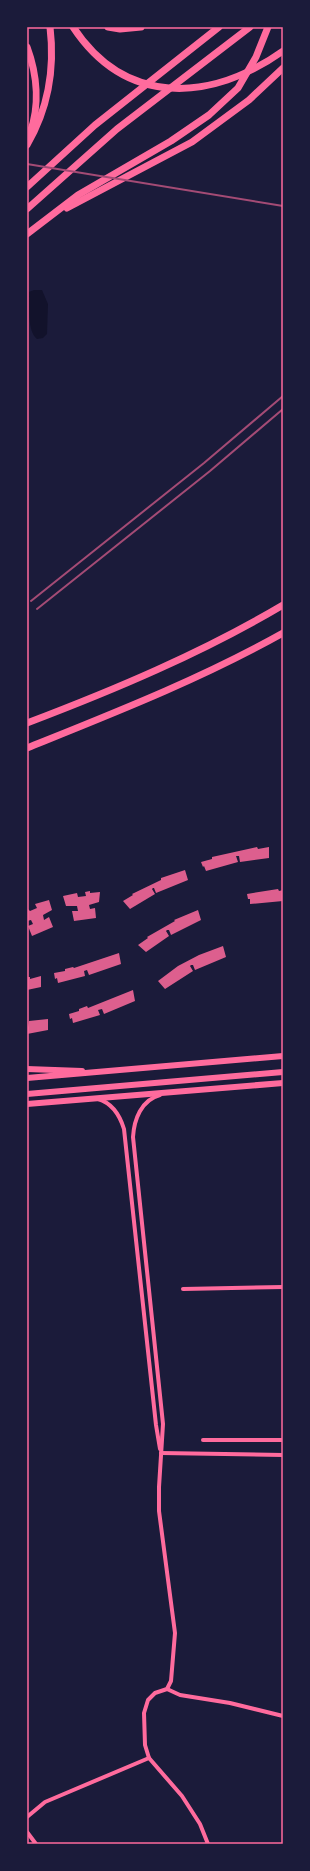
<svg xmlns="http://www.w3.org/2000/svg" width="310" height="1871" viewBox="0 0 310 1871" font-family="Rubik,sans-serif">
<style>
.water{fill:#12122b}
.building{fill:#dd5f8e}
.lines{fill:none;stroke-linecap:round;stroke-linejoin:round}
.minor{stroke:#ff6b9d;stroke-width:4}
.primary{stroke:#ff6b9d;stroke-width:6}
.motorway{stroke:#ff6b9d;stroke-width:7}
.rail{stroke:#a44b75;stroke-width:2}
.neatline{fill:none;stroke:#ff6b9d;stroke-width:1.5}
</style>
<rect width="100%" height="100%" fill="#1b1b3a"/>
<!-- water -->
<path class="water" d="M34,290H42L48,304L47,334L43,338L37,339C27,331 30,308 29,296V292Z"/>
<!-- building -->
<g class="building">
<polygon points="257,847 258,849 269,847 269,858 240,862 239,856 236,856 238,862 206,871 204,866 203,867 201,862 212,859 212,857"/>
<polygon points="185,870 188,880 156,893 154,888 153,888 152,889 155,894 130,909 123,901 133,895 132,894 161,880 161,878"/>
<polygon points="278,889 279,891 283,890 283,901 250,904 250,899 248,899 247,894"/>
<polygon points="90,891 90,893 100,892 99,902 89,905 90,909 95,908 96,918 74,921 72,911 78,911 77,906 66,906 63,896 77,893 78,897 86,896 85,892"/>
<polygon points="49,900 52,910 43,915 44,920 49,917 53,927 32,936 28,926 33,924 31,920 27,921 27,908 30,911 37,908 35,904"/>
<polygon points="198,910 201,920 171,935 169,930 167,930 166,931 169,936 146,952 138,945 148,938 147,937 175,921 174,920"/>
<polygon points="223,946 226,957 195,970 193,965 191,965 190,966 193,971 165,989 158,981 178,966 199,955"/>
<polygon points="119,953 121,964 89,975 87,970 84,971 85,976 58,983 57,978 55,979 54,973 65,971 65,969 73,967 74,968"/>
<polygon points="41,976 41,987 27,990 27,977 30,977 30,979"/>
<polygon points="133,990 135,1001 104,1014 102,1009 98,1010 100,1015 73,1023 72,1018 70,1019 69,1014 79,1011 79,1009 87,1006 88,1008"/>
<polygon points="48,1019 48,1030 27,1034 29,1021"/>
</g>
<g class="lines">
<!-- minor -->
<g class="minor">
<path d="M160,1095C141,1100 134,1120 133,1137L163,1424L159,1487V1511L175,1633L171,1681L167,1689L155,1693L148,1700L144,1713L145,1745L149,1758L182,1796L200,1824L208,1844"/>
<path d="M98,1099C112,1103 120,1116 124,1129L156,1425L160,1449"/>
<polyline points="183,1289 283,1287"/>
<polyline points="203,1440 283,1440"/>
<polyline points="161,1453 283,1455"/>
<polyline points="167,1689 180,1695 230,1703 283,1716"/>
<polyline points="27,1817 45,1802 149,1758"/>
<polyline points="27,1832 36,1844"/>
</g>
<!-- primary -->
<g class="primary">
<polyline points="27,1069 82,1071"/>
<polyline points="27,1078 283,1056"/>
<polyline points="27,1094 283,1072"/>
<polyline points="27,1104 283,1083"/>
</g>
<!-- motorway -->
<g class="motorway">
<path d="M73,27C126,107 211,102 283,51"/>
<polyline points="108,27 120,29 141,27"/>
<path d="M27,47C37,74 40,105 30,133"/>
<path d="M27,145C48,109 55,69 50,27"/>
<polyline points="27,187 95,125 219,27"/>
<polyline points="67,208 192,142 249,100 283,68"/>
<polyline points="27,209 117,129 250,27"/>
<polyline points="27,234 78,195 171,141 209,115 238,88 256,57 268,27"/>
<path d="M27,723C114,690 202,653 283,605"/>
<path d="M27,748C114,713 201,679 283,633"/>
</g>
<!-- rail -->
<g class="rail">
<polyline points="27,164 283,206"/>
<polyline points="31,601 204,463 283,396"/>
<polyline points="37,609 210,471 283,409"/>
</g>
</g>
<!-- border -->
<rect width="310" height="1871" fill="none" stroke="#1b1b3a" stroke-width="56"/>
<rect x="28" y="28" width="254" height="1815" class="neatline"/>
</svg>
